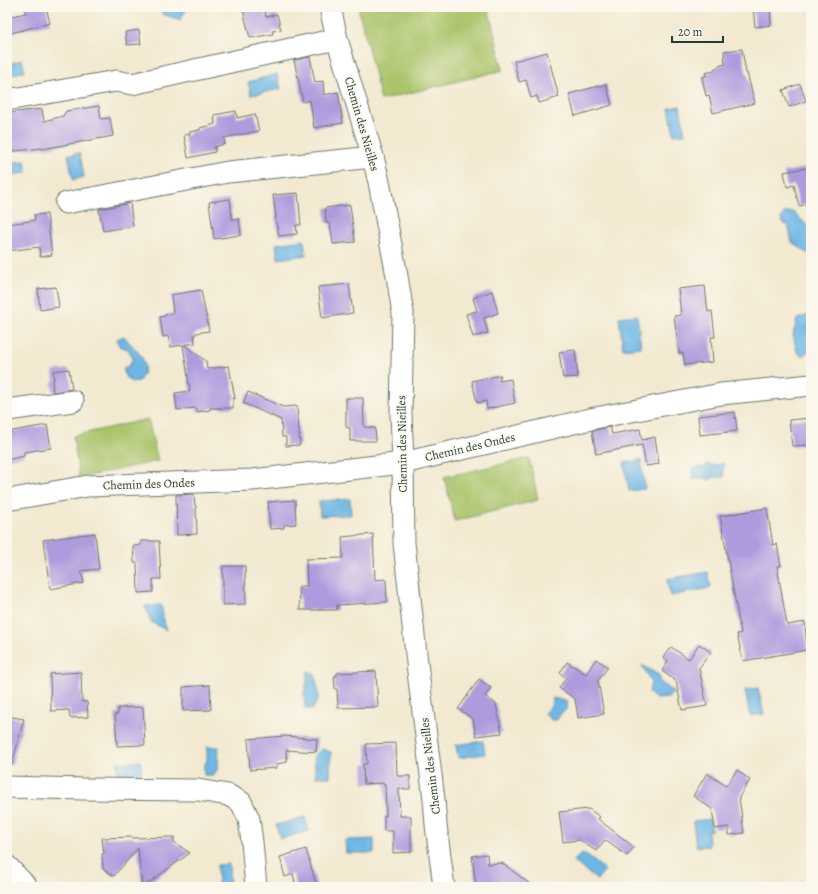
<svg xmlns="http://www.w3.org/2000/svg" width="818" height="894" viewBox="0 0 818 894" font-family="Alegreya,serif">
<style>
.green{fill:#aac46a;stroke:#64804f}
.water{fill:#6db6e5;stroke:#467a8c}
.building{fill:#af9ade}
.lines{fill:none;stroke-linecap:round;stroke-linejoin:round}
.street-casing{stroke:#69796b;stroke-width:23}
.street{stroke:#fff;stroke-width:21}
.labels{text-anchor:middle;stroke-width:3;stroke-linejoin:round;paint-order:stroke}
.street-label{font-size:12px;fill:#1f3d34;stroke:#fbf7ec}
</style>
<rect width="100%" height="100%" fill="#fbf7ec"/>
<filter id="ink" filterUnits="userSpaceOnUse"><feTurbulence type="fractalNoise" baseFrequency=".025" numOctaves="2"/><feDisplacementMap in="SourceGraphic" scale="8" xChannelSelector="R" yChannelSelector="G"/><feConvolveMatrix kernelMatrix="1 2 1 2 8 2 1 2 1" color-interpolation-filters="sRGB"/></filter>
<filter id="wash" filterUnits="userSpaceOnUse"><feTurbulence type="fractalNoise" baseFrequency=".012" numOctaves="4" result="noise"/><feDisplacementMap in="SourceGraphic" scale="16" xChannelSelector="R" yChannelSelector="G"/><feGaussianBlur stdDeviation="0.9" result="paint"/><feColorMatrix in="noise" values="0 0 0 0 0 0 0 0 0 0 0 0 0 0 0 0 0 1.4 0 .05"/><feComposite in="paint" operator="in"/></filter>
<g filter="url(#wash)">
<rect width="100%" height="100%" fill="#f2e9d0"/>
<!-- green -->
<g class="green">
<polygon points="358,7 488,7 503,70 381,100"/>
<polygon points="148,419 158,461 79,478 73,436"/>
<polygon points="529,458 538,500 455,521 444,477"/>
</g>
<!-- water -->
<g class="water">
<polygon points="163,7 179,7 186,10 180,20 162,14"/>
<polygon points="22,60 25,71 7,76 7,64"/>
<polygon points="277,74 281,89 251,95 248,82"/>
<polygon points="680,106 685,134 674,135 669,108"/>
<polygon points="80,153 84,177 73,180 68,155"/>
<polygon points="25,161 27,173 7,175 7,163"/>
<polygon points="793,212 811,229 811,253 810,255 792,242 788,225 783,224 781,218 784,213"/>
<polygon points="304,240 306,255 278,259 276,244"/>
<polygon points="811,314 811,349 802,356 797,352 793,335 797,319"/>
<polygon points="637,315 641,347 623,349 619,317"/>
<path d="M124,336C135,351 154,361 139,381L132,382L126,378L123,368L129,366L133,358L128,349L119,346L117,339Z"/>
<polygon points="641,460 645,489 629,491 624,463"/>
<polygon points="707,464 711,465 724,464 723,469 724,477 715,477 709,480 705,478 693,479 692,468 704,467"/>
<polygon points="350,499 351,515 320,516 319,501"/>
<polygon points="708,572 711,588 670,596 667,579"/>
<polygon points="161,605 166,630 151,622 145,606"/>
<polygon points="642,665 660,676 659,681 674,692 668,698 656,699 649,693 651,682"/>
<polygon points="308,671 315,674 319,697 313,709 305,709 304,693 307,681"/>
<polygon points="758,688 764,714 750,716 745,690"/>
<polygon points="553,698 566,701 567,709 561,713 557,720 551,720 544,713 551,706"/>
<polygon points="483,741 485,754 458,758 456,745"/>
<polygon points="207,747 219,747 218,769 213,775 204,775 204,766 207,760"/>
<polygon points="322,749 331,752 330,777 316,777 314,756"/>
<polygon points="141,761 142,772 118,775 117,763"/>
<polygon points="305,817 309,831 280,839 276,825"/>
<polygon points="709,819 712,830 708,830 709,846 696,847 693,821"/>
<polygon points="374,839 374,853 346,853 345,840"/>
<polygon points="584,853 605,870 597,880 573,861"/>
<polygon points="229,864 230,887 218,887 217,865"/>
</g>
<g id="blocks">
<!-- building -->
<g class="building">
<polygon points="25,7 46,7 50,23 7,34 7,17 26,13"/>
<polygon points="255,7 264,7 266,17 277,14 281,30 272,31 273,34 250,38 243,10"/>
<polygon points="753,7 770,7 771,25 755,27"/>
<polygon points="139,30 141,44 127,45 125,32"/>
<polygon points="742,49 746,73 747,73 755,103 713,113 709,95 706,96 702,77 706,76 705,73 714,71 714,69 718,67 718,66 725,64 724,51"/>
<polygon points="547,52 559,97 539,103 537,96 531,98 526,80 519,82 514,61"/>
<polygon points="310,57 315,82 323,81 324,95 338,92 343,123 314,128 310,100 303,102 294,60"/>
<polygon points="606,84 612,105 575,116 569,94"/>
<polygon points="800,84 806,101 789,107 783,90"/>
<polygon points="99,106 101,119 110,118 113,136 42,149 42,148 7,152 7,113 42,109 44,121 63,116 66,111"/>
<polygon points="236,111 237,118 255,114 259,131 224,138 225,144 214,147 215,152 188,158 184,135 190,134 189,132 200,130 200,128 215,124 214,115"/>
<polygon points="811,167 811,203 799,206 794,185 787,187 784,172"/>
<polygon points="298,193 301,225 296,225 297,234 279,236 275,218 276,218 273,195"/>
<polygon points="230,199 232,219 239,219 241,235 214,239 209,202"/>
<polygon points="130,203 133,226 103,231 99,209"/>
<polygon points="350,205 355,242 333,244 330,223 326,223 325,208"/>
<polygon points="47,214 52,255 40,257 39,247 7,251 7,224 31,221 35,220 34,215"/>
<polygon points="349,284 353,313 322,318 318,287"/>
<polygon points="705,286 708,312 712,311 715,337 711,337 713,362 685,365 683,353 679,353 674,316 681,315 678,289"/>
<polygon points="56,287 59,307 40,310 38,289"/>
<polygon points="201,290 209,331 196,333 196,334 194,335 195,343 184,345 206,361 207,369 229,366 235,399 233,398 233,408 210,408 210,410 197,412 196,408 177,410 175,393 190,391 183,345 170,347 168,336 163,337 160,317 165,316 165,315 173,313 171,295"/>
<polygon points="492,291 498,313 484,318 488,333 473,337 466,314 477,311 473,298"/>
<polygon points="575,350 578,377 563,378 559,352"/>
<polygon points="69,369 72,389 53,392 52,381 54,381 53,371"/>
<polygon points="501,375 499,381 511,379 515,403 487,409 486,401 477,403 472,381"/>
<polygon points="248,392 283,407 297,406 300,445 286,446 286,437 282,437 281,420 243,403"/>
<polygon points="346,398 363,398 364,427 375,428 376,441 350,441 350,428 346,427"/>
<polygon points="735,412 737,431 700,435 698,416"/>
<polygon points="811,418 811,445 792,446 789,420"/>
<polygon points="47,425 51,448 24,452 24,456 7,460 7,432"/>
<polygon points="610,427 612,434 640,429 642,440 655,437 659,464 646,466 642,445 596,454 592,431"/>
<polygon points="194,494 195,506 196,506 197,534 177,535 176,495"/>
<polygon points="295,500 296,524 284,525 284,528 270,529 268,502"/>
<polygon points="767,508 773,545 777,544 781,566 777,566 787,625 805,622 807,650 743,661 737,634 741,633 720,516"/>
<polygon points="95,533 99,569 81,571 84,583 50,589 43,540"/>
<polygon points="373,534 375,580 386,579 387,602 337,605 337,610 300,610 299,586 307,586 306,559 343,558 342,537"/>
<polygon points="141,541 159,541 161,579 153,579 153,592 138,593 137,563 134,563 133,546 141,545"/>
<polygon points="223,566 245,566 246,604 223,605"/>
<polygon points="699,644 711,652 699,668 707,706 682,710 676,681 662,671 668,661 663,657 671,647 689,659"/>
<polygon points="596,659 608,667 598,681 604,714 578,718 575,699 559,688 566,678 560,673 567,662 586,674"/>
<polygon points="376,671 378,707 338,708 337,689 335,689 334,676 337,676 337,673"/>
<polygon points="81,672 82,702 87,702 88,717 70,718 69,710 51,711 50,674"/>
<polygon points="479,679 491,688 485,696 496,704 502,733 476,736 473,719 458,709"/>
<polygon points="210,685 211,710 183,711 183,687"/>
<polygon points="143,707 145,745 117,746 115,714 118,714 118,708"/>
<polygon points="7,716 24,719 12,765 7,765"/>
<polygon points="285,736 317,739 316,752 286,750 287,762 277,764 277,768 250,770 248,739"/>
<polygon points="396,743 397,776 410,776 410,789 399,789 400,816 411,816 411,852 393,853 393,831 384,831 384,816 386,816 385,785 384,786 384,783 364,784 363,764 367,764 366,744"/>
<polygon points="737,770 750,780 739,797 744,833 729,835 729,827 715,829 712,809 693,796 707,773 726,786"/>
<polygon points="589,809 600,817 598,819 634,847 627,856 605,840 596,851 580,840 563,842 559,812"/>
<polygon points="132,837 132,838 174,837 174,842 190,853 143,887 142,887 138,848 114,876 103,869 102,854 104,854 102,838"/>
<polygon points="306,849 317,887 296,887 293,874 285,877 280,857"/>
<polygon points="487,854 488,864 502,863 534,887 476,887 472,856"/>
</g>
</g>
</g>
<g filter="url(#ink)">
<use href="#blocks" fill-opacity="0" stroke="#69796b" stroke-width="1"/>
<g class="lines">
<defs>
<g id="street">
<polyline points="330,7 337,39 373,157 379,182 397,276 403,313 401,413 403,463 404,543 418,672 434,799 436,825 444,887"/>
<polyline points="7,100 116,81 132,84 253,57 337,39"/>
<polyline points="66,203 228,172 373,157"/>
<polyline points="7,410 73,401"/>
<polyline points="7,500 88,486 252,480 403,463 595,418 721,394 811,385"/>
<polyline points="7,787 84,789 198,790 228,795 241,802 249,819 252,842 256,887"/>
<polyline points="7,866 27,887"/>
</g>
</defs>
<!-- street casing -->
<use href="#street" class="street-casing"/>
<!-- street -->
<use href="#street" class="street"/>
</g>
</g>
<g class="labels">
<!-- street labels -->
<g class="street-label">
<text transform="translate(362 124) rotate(74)" y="4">Chemin des Nieilles</text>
<text transform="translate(402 444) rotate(-91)" y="4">Chemin des Nieilles</text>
<text transform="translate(470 447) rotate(-13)" y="4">Chemin des Ondes</text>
<text transform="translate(149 484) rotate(-2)" y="4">Chemin des Ondes</text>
<text transform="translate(430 766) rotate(-97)" y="4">Chemin des Nieilles</text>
</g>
</g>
<!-- margin -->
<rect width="818" height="894" fill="none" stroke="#fbf7ec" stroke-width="24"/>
<!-- scale -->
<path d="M672 36v6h51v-6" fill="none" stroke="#1f3d34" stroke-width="2"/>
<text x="678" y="36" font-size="12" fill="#1f3d34" stroke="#fbf7ec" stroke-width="3" paint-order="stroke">20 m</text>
</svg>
